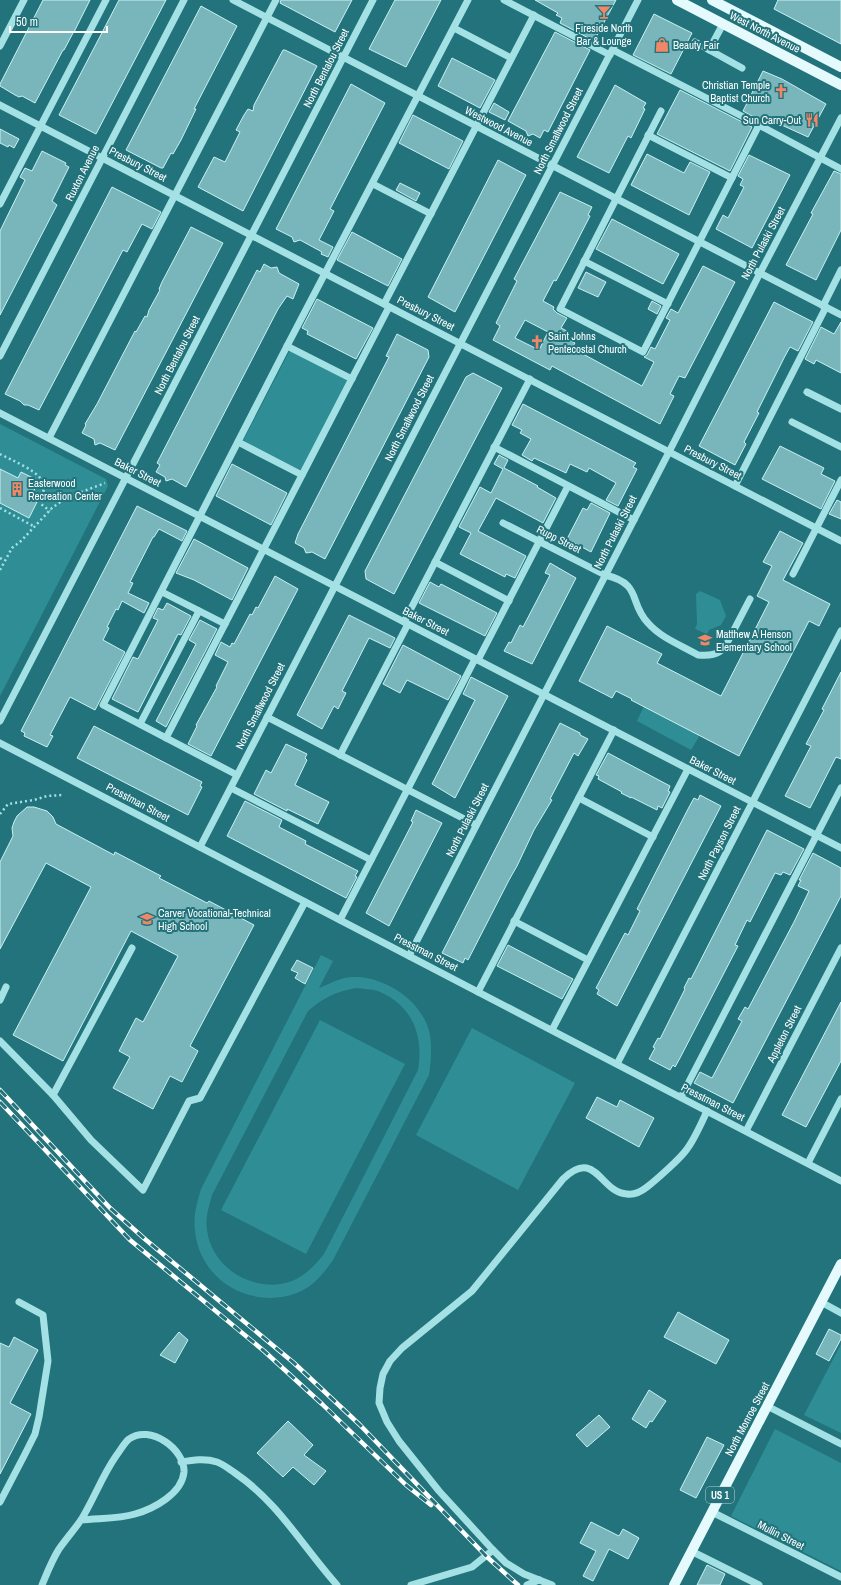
<svg xmlns="http://www.w3.org/2000/svg" width="841" height="1585" viewBox="0 0 841 1585" font-family="'Archivo Narrow',sans-serif">
<style>
.green{fill:#2f8e95;fill-rule:evenodd}
.building{fill:#78b6bb;stroke:#c8f1f4;fill-rule:evenodd}
.lines{fill:none;stroke-linecap:round;stroke-linejoin:round}
.path{stroke:#a4e1e5;stroke-width:2.5;stroke-dasharray:2 3;stroke-linecap:butt}
.minor{stroke:#a4e1e5;stroke-width:7}
.major{stroke:#e5fafd;stroke-width:10}
.rail-casing{stroke:#fff;stroke-width:4.5}
.rail{stroke:#22737b;stroke-width:3;stroke-dasharray:9;stroke-linecap:butt}
.labels{text-anchor:middle;stroke-width:4;stroke-linejoin:round;paint-order:stroke}
.shield{fill:#22737b;stroke:#bdd5d7;stroke-width:1}
.shield-label{font-size:10px;font-weight:bold;fill:#fff}
.poi-label{font-size:11px;fill:#fff;stroke:#22737b;text-anchor:start}
.street-label{font-size:11px;fill:#fff;stroke:#22737b}
</style>
<rect width="100%" height="100%" fill="#22737b"/>
<!-- green -->
<g class="green">
<polygon points="290,350 349,380 302,471 243,441"/>
<polygon points="0,424 106,479 108,486 0,696"/>
<polygon points="700,591 720,600 726,616 721,625 709,630 707,634 695,629 697,624 696,594"/>
<polygon points="644,706 700,735 691,750 637,721"/>
<path d="M321,955L333,961L319,988C331,983 343,976 357,977C388,978 424,1003 430,1035C432,1048 431,1061 429,1075L333,1260C324,1273 313,1287 297,1293C251,1310 200,1281 195,1231C193,1216 197,1203 201,1189ZM356,988C363,989 371,989 378,991C412,1005 424,1035 418,1070L324,1254C313,1268 299,1282 280,1284C246,1289 211,1264 207,1230C205,1217 209,1207 212,1195L308,1011C324,997 336,992 356,988Z"/>
<polygon points="320,1020 405,1064 306,1254 221,1210"/>
<polygon points="472,1028 575,1083 518,1190 416,1135"/>
<polygon points="841,1344 841,1433 804,1415"/>
<polygon points="775,1429 841,1463 841,1571 731,1516"/>
</g>
<!-- building -->
<g class="building">
<polygon points="43,0 90,0 74,32 73,33 64,50 63,50 35,103 22,96 19,97 15,95 0,86 0,84"/>
<polygon points="119,0 166,0 96,134 59,115"/>
<polygon points="281,0 352,0 335,32 280,3"/>
<polygon points="395,0 441,0 406,67 369,49"/>
<polygon points="535,0 616,0 594,41 560,23 562,18 556,15 558,13"/>
<polygon points="778,0 841,0 841,44 774,9"/>
<polygon points="201,6 237,26 194,109 196,109 181,140 173,154 171,153 163,168 161,168 126,150"/>
<polygon points="654,14 692,33 671,74 633,55"/>
<polygon points="555,32 590,50 548,132 544,130 540,138 533,134 528,136 526,131 508,121"/>
<polygon points="283,50 285,50 317,66 243,211 198,187 214,157 225,162 240,132 236,130 244,115 248,109 253,111 254,105"/>
<polygon points="452,58 495,80 480,108 438,86"/>
<polygon points="763,71 782,79 826,104 808,137 775,122 774,123 763,117 761,121 743,111"/>
<polygon points="351,84 385,103 330,209 334,211 319,240 333,247 328,257 321,254 322,252 300,240 294,242 292,237 276,229"/>
<polygon points="615,85 646,103 643,108 645,109 631,138 628,136 609,173 577,157"/>
<polygon points="680,90 752,127 730,171 657,134"/>
<polygon points="494,103 509,112 505,120 489,112"/>
<polygon points="413,115 463,141 449,169 399,143"/>
<polygon points="0,129 19,139 14,148 9,145 8,147 0,143"/>
<polygon points="42,151 66,163 65,165 69,167 52,201 57,205 0,315 0,231 25,180 20,177 25,168 32,171"/>
<polygon points="647,154 684,173 690,162 710,172 689,215 631,185"/>
<polygon points="749,155 790,175 752,248 716,229 723,215 728,218 744,187 740,185 743,179 738,176"/>
<polygon points="498,160 526,175 455,312 428,297"/>
<polygon points="834,171 841,174 841,230 816,280 786,265 813,214 811,213"/>
<polygon points="400,183 420,193 416,201 396,190"/>
<polygon points="112,187 161,212 152,229 142,224 127,252 123,250 39,410 28,405 24,405 20,401 5,394"/>
<path d="M560,192L592,207L588,215L590,216L571,253L556,281L554,280L543,301L554,307L553,309L557,313L567,318L561,328L569,332L566,338L575,343L572,348L642,386L654,362L644,357L647,355L651,347L655,349L670,320L666,318L671,309L678,313L703,266L735,282L685,378L679,376L670,394L674,396L660,424L552,366L550,370L493,340L500,326L496,323L517,281L514,279ZM525,320L548,332L539,350L515,338Z"/>
<polygon points="612,219 679,254 663,284 596,249"/>
<polygon points="191,227 223,243 115,450 100,443 95,445 94,439 82,433 86,425 85,424 97,404 135,331 136,332 145,316 147,317 149,310 160,290 159,289 162,282"/>
<polygon points="352,232 402,259 388,286 337,260"/>
<polygon points="264,264 271,268 277,267 279,273 299,284 293,299 287,296 278,309 186,487 172,479 166,481 165,477 156,472 160,465 157,463 257,270 260,272"/>
<polygon points="586,272 606,282 598,297 578,288"/>
<polygon points="317,299 373,328 356,359 307,334 308,331 302,328"/>
<polygon points="652,301 661,306 657,314 648,309"/>
<polygon points="774,302 813,322 798,351 790,347 785,356 757,412 759,413 744,442 746,444 735,465 699,446"/>
<polygon points="841,322 841,373 816,360 814,364 805,359 821,327 834,334"/>
<polygon points="397,334 428,350 429,357 325,559 312,552 306,553 304,548 295,543 298,534 389,357 386,356"/>
<polygon points="473,373 502,388 394,594 366,579 365,571 466,377"/>
<polygon points="523,404 636,463 633,467 637,469 618,506 606,500 616,483 589,468 587,472 570,464 566,473 534,458 532,461 522,455 531,439 520,433 522,430 512,425"/>
<polygon points="780,446 824,468 821,474 835,481 821,509 762,479"/>
<polygon points="499,455 508,460 504,468 538,486 537,487 556,498 543,523 496,498 478,531 526,556 515,578 506,574 505,577 460,554 471,533 459,527 480,487 491,493 503,469 494,464"/>
<polygon points="232,464 287,493 271,525 216,496"/>
<polygon points="0,469 18,478 21,472 39,481 30,498 37,502 29,518 0,503"/>
<polygon points="837,500 841,502 841,519 829,514"/>
<polygon points="591,503 610,513 591,552 567,539 583,508 587,510"/>
<polygon points="137,506 187,531 182,541 159,529 154,537 153,537 130,582 133,583 128,593 149,603 144,613 122,601 118,610 116,609 107,627 109,628 103,640 125,652 95,710 70,697 50,735 53,736 47,747 24,736 25,733 21,731"/>
<polygon points="780,531 803,543 783,580 830,604 819,626 809,621 739,756 631,700 632,699 616,691 612,698 579,681 607,626 662,654 657,663 721,696 769,602 757,596 772,566 763,562"/>
<polygon points="194,539 248,568 232,600 194,580 176,573"/>
<polygon points="550,563 576,578 532,664 504,651 509,642 511,643 520,625 523,627 535,604 550,575 545,573"/>
<polygon points="275,576 298,589 211,756 188,744 197,726 196,725 217,687 216,686 228,662 215,655 221,642 230,647 232,643 234,644 250,614 252,615 256,607 258,608"/>
<polygon points="430,582 439,587 441,584 497,613 485,636 419,603"/>
<polygon points="167,603 191,616 181,635 178,634 138,712 112,699 133,657 138,659 158,620 153,618 158,608 163,610"/>
<polygon points="349,615 395,638 390,648 369,638 342,691 346,693 338,709 334,706 322,729 297,715"/>
<polygon points="200,620 217,629 166,727 156,721 196,644 189,640"/>
<polygon points="403,645 461,676 448,700 407,680 400,693 383,684"/>
<polygon points="841,672 841,759 836,757 810,808 785,796 811,746 806,744 824,710 822,709"/>
<polygon points="471,677 508,696 455,798 432,784 475,700 463,694"/>
<polygon points="560,723 580,733 580,735 588,739 578,756 574,753 550,799 552,800 534,830 517,866 509,880 468,960 465,958 463,963 442,953"/>
<polygon points="94,726 202,782 200,786 202,787 188,815 77,758"/>
<polygon points="286,744 307,754 305,758 307,760 295,785 329,802 318,824 287,809 287,811 254,794 266,770 271,773"/>
<polygon points="608,753 670,786 668,791 670,792 662,808 658,806 657,810 631,797 631,798 621,793 622,792 598,779 599,776 596,775"/>
<polygon points="700,795 721,806 617,1006 597,994 599,990 596,988 625,933 628,935 640,911 637,909 688,809 694,798 698,800"/>
<polygon points="245,801 282,820 279,827 306,841 305,844 358,871 355,876 357,877 346,898 227,836"/>
<polygon points="27,807 34,807 47,811 53,817 56,824 114,855 115,852 161,876 159,878 207,903 209,901 254,925 190,1046 198,1051 182,1082 170,1076 153,1109 113,1088 130,1057 119,1051 136,1018 143,1022 178,956 131,931 63,1061 13,1035 91,887 46,863 0,949 0,862 13,836 12,828 14,822 17,816"/>
<polygon points="416,810 442,823 389,926 366,913 413,822 411,821"/>
<polygon points="767,830 804,849 790,875 783,872 781,875 775,873 750,922 747,920 735,945 738,946 680,1058 675,1067 673,1065 670,1070 649,1059 655,1048 653,1047 658,1038 660,1039 685,989 684,988 689,978 691,979"/>
<polygon points="813,853 841,868 841,896 733,1103 694,1083 700,1072 712,1078 742,1021 738,1019 745,1007 748,1009 794,922 809,891 798,886 801,880 799,880"/>
<polygon points="508,945 573,979 562,999 497,966"/>
<polygon points="297,960 313,968 305,984 295,978 298,973 291,970"/>
<polygon points="841,1002 841,1061 806,1127 782,1115"/>
<polygon points="597,1097 617,1107 620,1100 654,1118 639,1147 586,1118"/>
<polygon points="678,1312 729,1340 716,1364 664,1337"/>
<polygon points="829,1329 841,1335 841,1339 829,1361 816,1354"/>
<polygon points="179,1332 188,1340 175,1363 160,1355"/>
<polygon points="14,1337 38,1350 10,1403 31,1414 0,1474 0,1343 9,1347"/>
<polygon points="649,1390 666,1401 652,1422 650,1421 646,1428 632,1419"/>
<polygon points="599,1415 610,1427 587,1447 576,1435"/>
<polygon points="288,1421 313,1445 304,1455 326,1471 314,1485 293,1467 283,1477 257,1453"/>
<polygon points="707,1437 724,1445 696,1498 680,1490"/>
<polygon points="591,1522 619,1536 623,1529 639,1538 628,1559 609,1549 593,1581 583,1576 596,1551 580,1543"/>
<polygon points="707,1565 725,1574 720,1585 697,1585"/>
</g>
<g class="lines">
<!-- path -->
<g class="path">
<path d="M0,454C11,460 42,472 44,485C44,491 42,498 41,504L50,511"/>
<polyline points="0,508 35,527"/>
<polyline points="0,558 4,560"/>
<polyline points="0,570 12,548 21,541 52,508 66,498 105,483"/>
<polyline points="0,814 8,804 34,800 47,796 63,795"/>
</g>
<!-- minor -->
<g class="minor">
<polyline points="233,0 841,315"/>
<polyline points="504,0 610,55"/>
<polyline points="454,28 511,58"/>
<polyline points="695,42 742,68"/>
<polyline points="0,46 24,0"/>
<polyline points="613,50 759,125 841,169"/>
<polyline points="709,50 723,24"/>
<polyline points="0,105 841,541"/>
<polyline points="661,111 560,309 643,352 759,125"/>
<polyline points="648,135 732,178"/>
<polyline points="373,184 431,214"/>
<polyline points="0,204 106,0"/>
<polyline points="584,261 668,304"/>
<polyline points="384,304 534,15"/>
<polyline points="823,306 841,270"/>
<polyline points="287,346 352,379"/>
<polyline points="0,356 184,0"/>
<polyline points="807,392 841,409"/>
<polyline points="0,413 841,848"/>
<polyline points="792,422 841,447"/>
<polyline points="49,438 276,0"/>
<polyline points="238,442 302,475"/>
<polyline points="494,447 634,520"/>
<polyline points="735,486 826,307"/>
<path d="M503,523L605,575C643,584 628,602 648,623C661,638 681,645 698,655C709,656 718,655 725,647L750,599"/>
<polyline points="435,562 509,601"/>
<polyline points="793,574 841,480"/>
<polyline points="162,592 225,624"/>
<polyline points="404,622 530,379"/>
<polyline points="478,660 568,486"/>
<polyline points="267,717 476,825"/>
<polyline points="0,721 373,0"/>
<polyline points="140,724 199,611"/>
<polyline points="166,738 389,307"/>
<polyline points="0,743 841,1181"/>
<polyline points="340,755 408,624"/>
<polyline points="237,775 103,705 287,346 468,0"/>
<polyline points="231,788 371,860"/>
<polyline points="579,798 653,837"/>
<polyline points="200,847 638,0"/>
<polyline points="340,920 475,659"/>
<polyline points="514,921 588,960"/>
<polyline points="409,956 669,452 760,273 841,118"/>
<polyline points="478,992 614,730"/>
<polyline points="0,1000 6,987"/>
<polyline points="552,1030 688,769"/>
<polyline points="0,1041 53,1095 91,1140 143,1190 189,1101 200,1098 305,902"/>
<polyline points="617,1064 841,631"/>
<polyline points="53,1095 132,948"/>
<polyline points="681,1097 841,788"/>
<polyline points="746,1131 841,948"/>
<polyline points="808,1163 841,1099"/>
<polyline points="821,1302 841,1313"/>
<polyline points="767,1406 841,1444"/>
<path d="M181,1462C193,1460 205,1458 217,1462C223,1464 229,1469 235,1473C278,1502 303,1547 337,1585"/>
<polyline points="0,1502 25,1454 35,1434 39,1417 48,1361 43,1315 19,1302"/>
<polyline points="712,1512 841,1577"/>
<polyline points="691,1551 759,1585"/>
<path d="M42,1585C47,1573 52,1560 59,1549C66,1539 74,1530 81,1520C94,1499 102,1476 116,1456C120,1451 124,1443 129,1439C150,1424 185,1449 184,1472C182,1494 153,1509 135,1514C119,1519 98,1518 81,1520"/>
<polyline points="411,1585 472,1567 493,1550"/>
<polyline points="527,1585 539,1580"/>
<path d="M552,1585L524,1574L506,1563L493,1550L439,1491L399,1441L387,1422L379,1403L380,1388L383,1374L390,1361L402,1348L472,1291L563,1179C596,1147 600,1193 627,1194C634,1195 642,1191 647,1187C656,1180 681,1158 687,1149C695,1138 701,1124 707,1111"/>
</g>
<!-- major -->
<g class="major">
<polyline points="677,0 841,85"/>
<polyline points="712,0 841,67"/>
<polyline points="674,1585 841,1264"/>
</g>
<defs>
<g id="rail">
<polyline points="0,1090 110,1208 146,1240 294,1363 360,1425 486,1556 518,1585"/>
<polyline points="0,1102 130,1240 264,1351 322,1404 406,1485 431,1505"/>
</g>
</defs>
<!-- rail casing -->
<use href="#rail" class="rail-casing"/>
<!-- rail -->
<use href="#rail" class="rail"/>
</g>
<!-- icons -->
<defs>
<symbol id="bar-bare" viewBox="-9 -9 18 18"><path d="M-6-5H6L.8 .8V4.5H3.5V6h-7V4.5H-.8V.8Z" fill="#f18767" stroke="#22737b" stroke-width="2.5" paint-order="stroke"/></symbol>
<symbol id="shop-bare" viewBox="-9 -9 18 18"><path d="M-5-2.5h2.3a2.7 3.5 0 0 1 5.4 0H5L5.5 6h-11ZM-1.5-2.5h3a1.5 2.3 0 0 0-3 0Z" fill="#f18767" stroke="#22737b" stroke-width="2.5" paint-order="stroke"/></symbol>
<symbol id="church-bare" viewBox="-9 -9 18 18"><path d="M-1.2-6h2.4v3.5h3.3v2.4h-3.3V6h-2.4V-.1h-3.3v-2.4h3.3Z" fill="#f18767" stroke="#22737b" stroke-width="2.5" paint-order="stroke"/></symbol>
<symbol id="restaurant-bare" viewBox="-9 -9 18 18"><path d="M-5-6h1v4h1v-4h1v4h1v-4h1v5L-1.5 .5V6h-2V.5L-5-1ZM5-6V6H3V1.5H1.5Q1.5-4 5-6Z" fill="#f18767" stroke="#22737b" stroke-width="2.5" paint-order="stroke"/></symbol>
<symbol id="building-bare" viewBox="-9 -9 18 18"><path d="M-4-6H4V6H1V3H-1V6H-4ZM-2.5-4.3h1.7v1.8h-1.7ZM.8-4.3h1.7v1.8H.8ZM-2.5-1h1.7V.8h-1.7ZM.8-1h1.7V.8H.8Z" fill="#f18767" stroke="#22737b" stroke-width="2.5" paint-order="stroke"/></symbol>
<symbol id="school-bare" viewBox="-9 -9 18 18"><path d="M0-5L7-2L0 1L-7-2ZM-4 1L0 2.5L4 1V4Q0 6-4 4Z" fill="#f18767" stroke="#22737b" stroke-width="2.5" paint-order="stroke"/></symbol>
</defs>
<g fill-rule="evenodd">
<use href="#bar-bare" x="594" y="2" width="20" height="20"/>
<use href="#shop-bare" x="652" y="35" width="20" height="20"/>
<use href="#church-bare" x="771" y="81" width="20" height="20"/>
<use href="#restaurant-bare" x="802" y="110" width="20" height="20"/>
<use href="#church-bare" x="527" y="332" width="20" height="20"/>
<use href="#building-bare" x="7" y="479" width="20" height="20"/>
<use href="#school-bare" x="695" y="630" width="20" height="20"/>
<use href="#school-bare" x="137" y="909" width="20" height="20"/>
</g>
<g class="labels">
<!-- shield labels -->
<rect class="shield" x="706" y="1487" width="28" height="16" rx="3"/>
<g class="shield-label">
<text x="720" y="1499">US 1</text>
</g>
<!-- poi labels -->
<g class="poi-label">
<text x="604" y="32" text-anchor="middle">Fireside North<tspan x="604" dy="13">Bar &amp; Lounge</tspan></text>
<text x="673" y="49">Beauty Fair</text>
<text x="770" y="89" text-anchor="end">Christian Temple<tspan x="770" dy="13">Baptist Church</tspan></text>
<text x="801" y="124" text-anchor="end">Sun Carry-Out</text>
<text x="548" y="340">Saint Johns<tspan x="548" dy="13">Pentecostal Church</tspan></text>
<text x="28" y="487">Easterwood<tspan x="28" dy="13">Recreation Center</tspan></text>
<text x="716" y="638">Matthew A Henson<tspan x="716" dy="13">Elementary School</tspan></text>
<text x="158" y="917">Carver Vocational-Technical<tspan x="158" dy="13">High School</tspan></text>
</g>
<!-- street labels -->
<g class="street-label">
<text transform="translate(765 32) rotate(27)" y="4">West North Avenue</text>
<text transform="translate(326 68) rotate(-63)" y="4">North Bentalou Street</text>
<text transform="translate(499 126) rotate(27)" y="4">Westwood Avenue</text>
<text transform="translate(558 131) rotate(-63)" y="4">North Smallwood Street</text>
<text transform="translate(138 164) rotate(27)" y="4">Presbury Street</text>
<text transform="translate(82 173) rotate(-63)" y="4">Ruxton Avenue</text>
<text transform="translate(763 243) rotate(-62)" y="4">North Pulaski Street</text>
<text transform="translate(426 313) rotate(27)" y="4">Presbury Street</text>
<text transform="translate(177 355) rotate(-63)" y="4">North Bentalou Street</text>
<text transform="translate(409 418) rotate(-63)" y="4">North Smallwood Street</text>
<text transform="translate(713 462) rotate(27)" y="4">Presbury Street</text>
<text transform="translate(138 472) rotate(27)" y="4">Baker Street</text>
<text transform="translate(615 532) rotate(-63)" y="4">North Pulaski Street</text>
<text transform="translate(559 539) rotate(27)" y="4">Rupp Street</text>
<text transform="translate(426 621) rotate(27)" y="4">Baker Street</text>
<text transform="translate(260 706) rotate(-63)" y="4">North Smallwood Street</text>
<text transform="translate(713 770) rotate(27)" y="4">Baker Street</text>
<text transform="translate(138 802) rotate(28)" y="4">Presstman Street</text>
<text transform="translate(467 820) rotate(-63)" y="4">North Pulaski Street</text>
<text transform="translate(719 843) rotate(-63)" y="4">North Payson Street</text>
<text transform="translate(426 952) rotate(27)" y="4">Presstman Street</text>
<text transform="translate(784 1034) rotate(-63)" y="4">Appleton Street</text>
<text transform="translate(713 1102) rotate(27)" y="4">Presstman Street</text>
<text transform="translate(747 1419) rotate(-62)" y="4">North Monroe Street</text>
<text transform="translate(781 1535) rotate(27)" y="4">Mullin Street</text>
</g>
</g>
<!-- scale -->
<path d="M10 26v6h97v-6" fill="none" stroke="#ffffff" stroke-width="2"/>
<text x="16" y="26" font-size="12" fill="#ffffff" stroke="#22737b" stroke-width="3" paint-order="stroke">50 m</text>
</svg>
